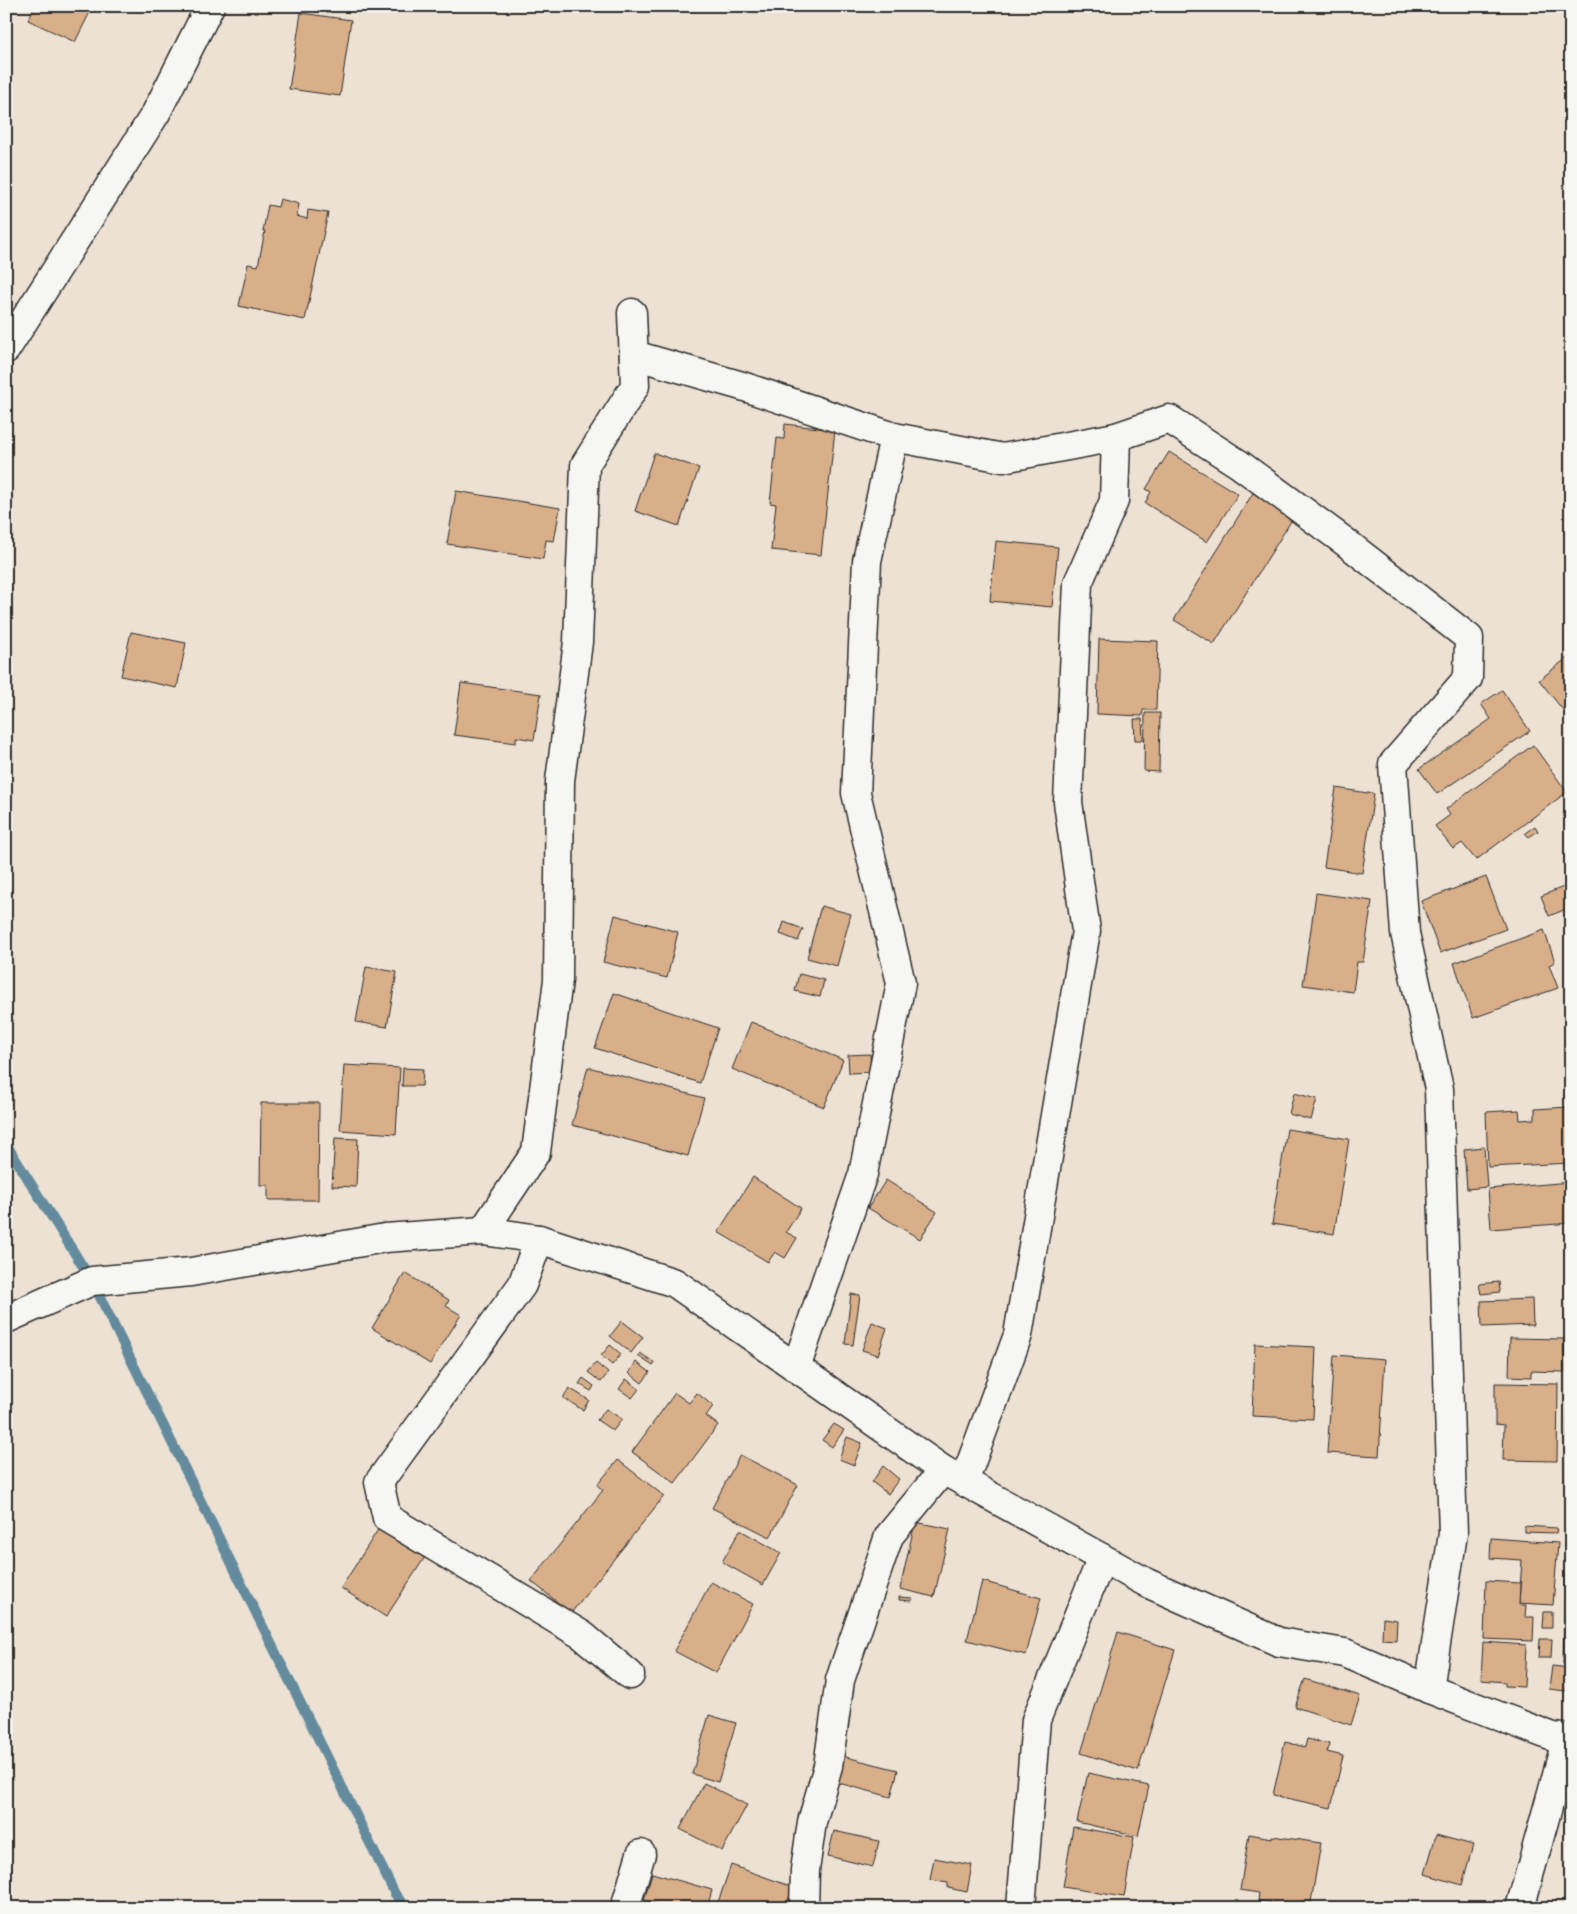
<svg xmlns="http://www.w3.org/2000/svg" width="1577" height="1914" viewBox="0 0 1577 1914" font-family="'Comic Neue',sans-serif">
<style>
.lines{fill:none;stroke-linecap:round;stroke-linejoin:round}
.stream{stroke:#638b9d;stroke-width:10}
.building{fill:#d9af8a;stroke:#2b2b2b}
.street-casing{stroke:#2b2b2b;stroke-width:31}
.street{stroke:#f6f6f2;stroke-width:28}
</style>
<rect width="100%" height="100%" fill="#ede1d3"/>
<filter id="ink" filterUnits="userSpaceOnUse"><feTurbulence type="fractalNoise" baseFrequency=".02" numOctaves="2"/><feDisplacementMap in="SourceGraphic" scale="10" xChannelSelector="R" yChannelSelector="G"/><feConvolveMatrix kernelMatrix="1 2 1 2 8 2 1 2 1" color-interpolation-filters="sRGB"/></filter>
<g filter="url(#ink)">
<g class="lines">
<!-- stream -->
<polyline class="stream" points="6,1144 92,1281 395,1894 406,1908"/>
</g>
<!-- building -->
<g class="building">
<polygon points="35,6 93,6 75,42 28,20"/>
<polygon points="301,13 351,20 340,96 289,89"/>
<polygon points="280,199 299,204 297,216 307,219 308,210 328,213 305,320 239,306 248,264 258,266 265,231 263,231 268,205 278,207"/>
<polygon points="785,424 835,430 821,555 771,550 776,504 770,503 777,438 784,439"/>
<polygon points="1169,452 1238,494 1207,542 1145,503 1151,492 1146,489"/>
<polygon points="654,453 699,468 679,526 635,511"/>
<polygon points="456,491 560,508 554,541 546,540 543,559 447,544"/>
<polygon points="1253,493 1293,518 1214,644 1174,620"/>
<polygon points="996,541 1058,547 1052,607 990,601"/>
<polygon points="131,632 186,643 177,688 121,676"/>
<polygon points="1099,639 1158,641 1156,710 1143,710 1142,716 1097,714"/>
<polygon points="1571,655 1571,720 1539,680"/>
<polygon points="461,683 541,694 534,740 516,737 516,743 454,735"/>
<polygon points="1502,690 1530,731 1437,794 1419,769 1491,719 1481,704"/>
<polygon points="1145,713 1160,713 1159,772 1144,771"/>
<polygon points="1134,719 1142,719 1143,740 1135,740"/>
<polygon points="1533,745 1567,792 1476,860 1462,843 1453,849 1435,826 1450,815 1446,809"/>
<polygon points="1336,788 1374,794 1362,873 1324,867"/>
<polygon points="1535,826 1538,831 1529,837 1525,833"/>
<polygon points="1486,877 1506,929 1440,953 1421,901"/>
<polygon points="1566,886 1571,897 1571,907 1549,916 1541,896"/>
<polygon points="1316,893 1372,901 1363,962 1357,962 1353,992 1303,985"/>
<polygon points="821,906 851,914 837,966 807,958"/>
<polygon points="615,915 678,932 667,978 603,962"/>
<polygon points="784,922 803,929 798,941 780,934"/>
<polygon points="1544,930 1555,962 1549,965 1558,988 1473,1018 1454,963"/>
<polygon points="366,967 397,972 387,1027 356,1022"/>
<polygon points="799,974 824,980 820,997 795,991"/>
<polygon points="614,993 718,1028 700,1083 595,1048"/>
<polygon points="751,1022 843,1060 824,1107 732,1069"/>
<polygon points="870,1054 871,1072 849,1073 848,1055"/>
<polygon points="344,1065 400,1068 396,1134 340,1130"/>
<polygon points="588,1067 704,1098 688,1156 572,1125"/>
<polygon points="403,1068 423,1069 422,1086 402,1086"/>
<polygon points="1294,1093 1317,1099 1311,1120 1289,1114"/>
<polygon points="261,1103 319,1103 318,1200 268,1200 268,1185 260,1185"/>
<polygon points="1569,1107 1571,1163 1488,1167 1486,1112 1519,1110 1520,1120 1535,1119 1535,1109"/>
<polygon points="1287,1129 1349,1139 1334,1234 1272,1224"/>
<polygon points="335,1138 358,1139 356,1187 332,1186"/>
<polygon points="1484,1147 1487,1187 1467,1189 1464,1149"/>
<polygon points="753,1177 801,1208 786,1232 797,1238 785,1258 775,1252 768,1262 718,1232"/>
<polygon points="886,1180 937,1212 920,1239 868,1208"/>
<polygon points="1571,1182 1571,1223 1491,1229 1488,1189"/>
<polygon points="405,1273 449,1300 446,1306 461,1315 430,1364 372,1328"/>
<polygon points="1499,1282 1500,1292 1481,1294 1479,1284"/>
<polygon points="851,1294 860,1295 853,1345 845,1344"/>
<polygon points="1532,1299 1533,1325 1482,1327 1481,1301"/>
<polygon points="622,1321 643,1337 631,1353 610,1336"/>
<polygon points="872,1322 887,1328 878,1355 862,1350"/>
<polygon points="1510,1338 1564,1339 1564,1372 1531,1371 1531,1377 1509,1376"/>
<polygon points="1255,1344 1316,1347 1313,1419 1252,1416"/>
<polygon points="610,1345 621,1354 612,1365 601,1356"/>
<polygon points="640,1353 655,1363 653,1366 638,1356"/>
<polygon points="1334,1355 1385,1359 1379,1456 1327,1453"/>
<polygon points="636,1362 650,1372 642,1383 629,1373"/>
<polygon points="596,1363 608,1373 601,1382 588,1372"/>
<polygon points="583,1378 594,1386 591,1391 579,1384"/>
<polygon points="626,1379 639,1389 632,1398 619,1389"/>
<polygon points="1495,1383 1558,1384 1557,1461 1503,1460 1504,1425 1495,1424"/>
<polygon points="569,1388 589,1400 583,1410 563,1398"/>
<polygon points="675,1393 689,1403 697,1393 713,1406 706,1416 718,1425 675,1483 632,1452"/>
<polygon points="1568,1408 1571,1408 1571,1487 1566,1487"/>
<polygon points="606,1409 622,1419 613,1431 597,1420"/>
<polygon points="834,1424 844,1430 832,1447 822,1440"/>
<polygon points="847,1437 862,1443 854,1465 839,1459"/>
<polygon points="740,1455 798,1485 770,1537 712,1508"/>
<polygon points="618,1460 664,1496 571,1613 531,1581 603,1490 597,1485"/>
<polygon points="883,1466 899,1479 888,1494 872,1482"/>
<polygon points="915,1522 950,1529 934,1597 900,1589"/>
<polygon points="1524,1526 1557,1528 1556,1533 1524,1532"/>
<polygon points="379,1528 425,1557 386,1617 341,1588"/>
<polygon points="740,1530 781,1553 763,1585 722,1562"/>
<polygon points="1491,1538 1558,1543 1553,1605 1519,1603 1522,1560 1490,1558"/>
<rect x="1568" y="1539" width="3" height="25"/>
<polygon points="1565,1573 1571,1573 1571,1664 1563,1664"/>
<polygon points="982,1581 1041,1598 1026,1655 967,1640"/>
<polygon points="1486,1581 1520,1583 1519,1605 1526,1605 1525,1617 1534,1617 1533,1641 1484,1639"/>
<polygon points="711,1582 753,1604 716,1673 674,1651"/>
<polygon points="899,1597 912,1598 912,1601 899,1600"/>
<polygon points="1544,1612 1552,1612 1552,1628 1543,1628"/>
<polygon points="1383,1618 1397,1620 1396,1640 1382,1639"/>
<polygon points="1118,1632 1175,1650 1138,1771 1081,1753"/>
<polygon points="1540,1639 1552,1639 1551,1658 1539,1658"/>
<polygon points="1483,1642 1526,1645 1524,1687 1505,1686 1505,1682 1481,1680"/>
<polygon points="1552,1666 1569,1668 1566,1691 1549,1689"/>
<polygon points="1305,1679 1360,1696 1351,1725 1295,1707"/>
<polygon points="709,1715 736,1723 718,1782 692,1774"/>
<polygon points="1307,1739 1329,1744 1327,1752 1343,1756 1331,1808 1273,1795 1285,1742 1305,1747"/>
<polygon points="842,1756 898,1770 891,1797 835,1782"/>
<polygon points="1088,1773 1149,1786 1138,1836 1077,1822"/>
<polygon points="704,1783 747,1805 722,1851 680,1829"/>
<polygon points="1073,1827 1134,1837 1124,1897 1063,1887"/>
<polygon points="834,1831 879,1841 873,1867 828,1856"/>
<polygon points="1249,1834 1272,1838 1272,1836 1321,1843 1310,1908 1258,1901 1259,1893 1240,1890"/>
<polygon points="1436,1835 1473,1845 1462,1885 1425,1874"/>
<polygon points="934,1858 972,1865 967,1892 948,1888 948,1883 930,1880"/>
<polygon points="731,1865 793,1887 785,1908 716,1908"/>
<polygon points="652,1873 712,1890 707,1908 671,1908 644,1900"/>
</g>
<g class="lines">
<defs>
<g id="street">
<polyline points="6,349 156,113 210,6"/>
<polyline points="634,355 742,386 894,437 1003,458 1116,437"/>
<polyline points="483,1231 536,1152 558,980 560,781 578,642 585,465 635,386 632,313"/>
<polyline points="539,1239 522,1285 379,1482 387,1518 582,1635 630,1675"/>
<polyline points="6,1319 92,1281 191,1272 385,1238 483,1231 539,1239 675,1283 943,1470 1147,1583 1279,1642 1345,1653 1429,1689 1553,1737 1571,1739"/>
<polyline points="796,1368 863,1174 901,983 856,793 867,561 894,437"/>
<polyline points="964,1482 1018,1335 1086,931 1068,802 1078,583 1114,501 1116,437 1169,419 1239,464 1344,541 1469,638 1468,678 1393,764 1405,933 1439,1089 1453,1534 1429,1689"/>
<polyline points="625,1908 641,1854"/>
<polyline points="804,1908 805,1870 812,1822 828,1766 840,1680 889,1536 943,1470"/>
<polyline points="1021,1908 1036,1720 1102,1558"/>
<polyline points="1520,1908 1567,1738"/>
</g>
</defs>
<!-- street casing -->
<use href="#street" class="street-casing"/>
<!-- street -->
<use href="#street" class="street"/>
</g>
</g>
<!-- margin -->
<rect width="1577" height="1914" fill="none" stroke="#f6f6f2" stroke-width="25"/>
<rect x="12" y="12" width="1552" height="1889" fill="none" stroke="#2b2b2b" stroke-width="2" filter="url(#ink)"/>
</svg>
